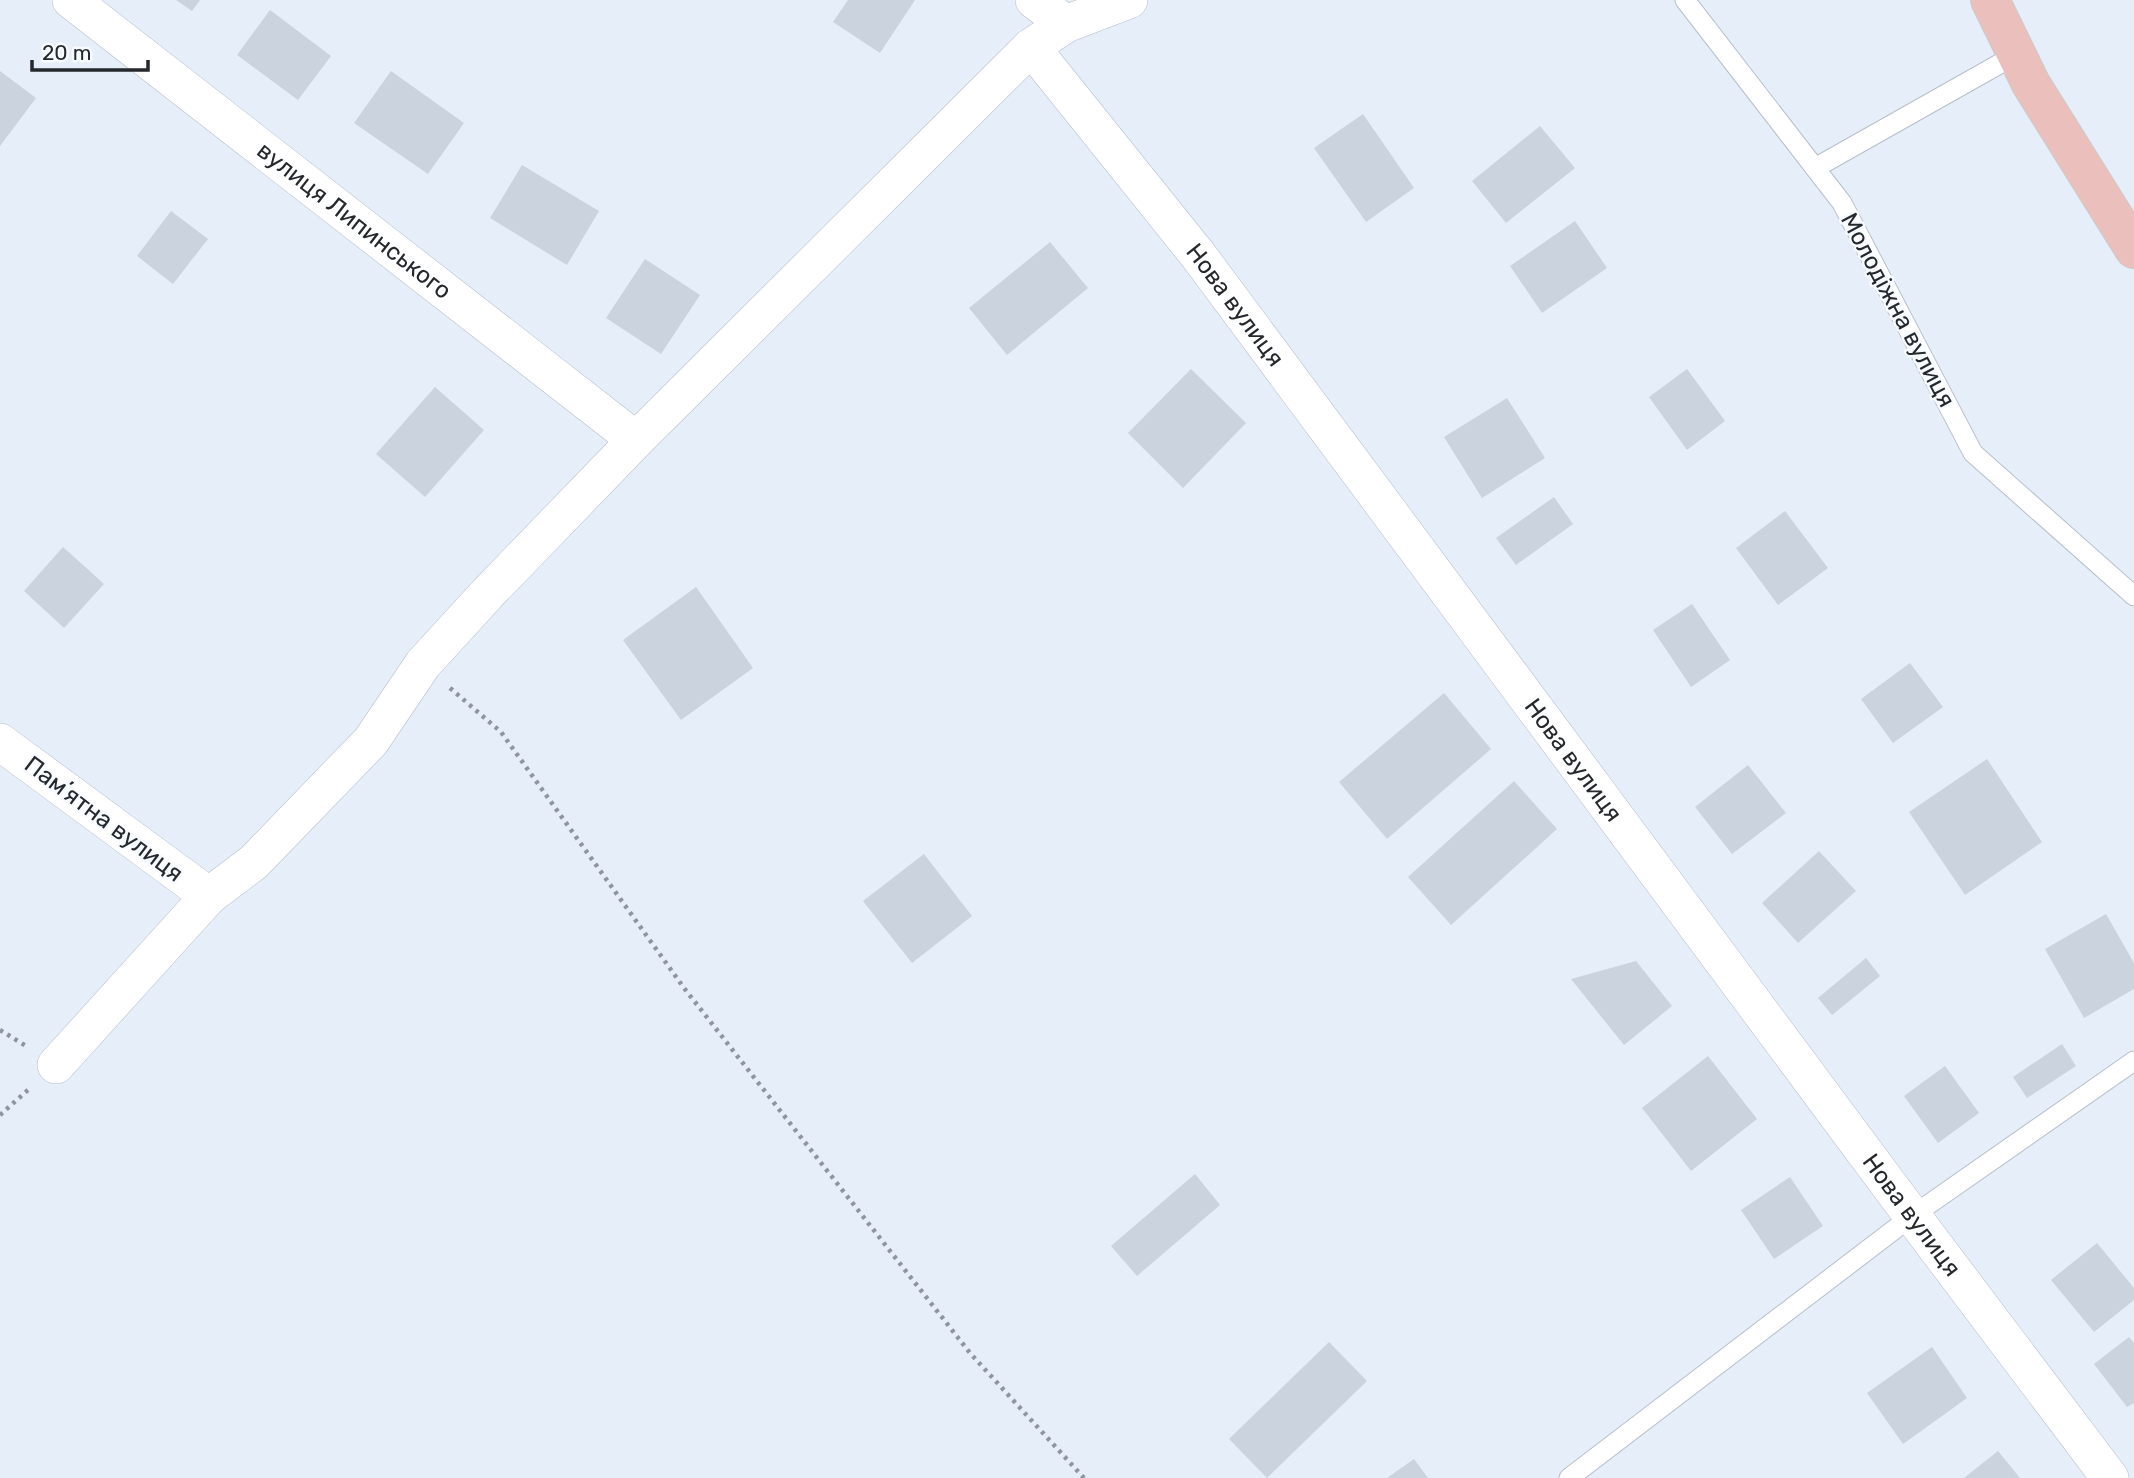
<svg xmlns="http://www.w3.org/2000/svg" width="2134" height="1478" viewBox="0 0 2134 1478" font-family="Rubik,sans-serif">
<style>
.building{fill:#cbd4de}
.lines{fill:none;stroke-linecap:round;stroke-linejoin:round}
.service-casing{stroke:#b7bfca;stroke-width:21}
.minor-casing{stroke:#b7bfca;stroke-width:38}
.primary-casing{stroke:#cbcccd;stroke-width:40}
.path{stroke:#8f959d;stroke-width:4.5;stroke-dasharray:3.5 5;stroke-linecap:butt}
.service{stroke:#fff;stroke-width:19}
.minor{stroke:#fff;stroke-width:37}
.primary{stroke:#ebbfbc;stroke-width:38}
.labels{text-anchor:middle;stroke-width:5;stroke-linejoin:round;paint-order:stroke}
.street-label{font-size:24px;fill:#25292d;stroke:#f7fbff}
</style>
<rect width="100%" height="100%" fill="#e5eef9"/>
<!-- building -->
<g class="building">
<polygon points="176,0 200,0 192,11"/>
<polygon points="848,0 915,0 880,53 833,22"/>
<polygon points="270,10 331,56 298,100 237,55"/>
<polygon points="0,71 36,98 0,146"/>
<polygon points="391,71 464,123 428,174 354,123"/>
<polygon points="1363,114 1414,188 1366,222 1314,148"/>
<polygon points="1540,126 1575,168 1506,223 1472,181"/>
<polygon points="522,165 599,211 567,265 490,218"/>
<polygon points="171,211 208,239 173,284 137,256"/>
<polygon points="1575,221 1607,268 1542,313 1510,266"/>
<polygon points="1050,242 1088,288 1007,355 969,308"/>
<polygon points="645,259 700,295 661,354 606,318"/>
<polygon points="1191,369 1246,423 1183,488 1128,433"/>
<polygon points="1687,369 1725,421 1687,450 1649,397"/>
<polygon points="435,387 484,430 425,497 376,454"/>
<polygon points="1507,398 1545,458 1482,498 1444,437"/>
<polygon points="1554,497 1573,524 1516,565 1496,538"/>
<polygon points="1785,511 1828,568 1778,605 1736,548"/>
<polygon points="63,547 104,584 64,628 24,591"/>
<polygon points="696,587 753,668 681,720 623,640"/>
<polygon points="1692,604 1730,660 1691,687 1653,630"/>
<polygon points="1910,663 1943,707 1893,743 1861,699"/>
<polygon points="1444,693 1491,749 1387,839 1339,782"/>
<polygon points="1987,759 2042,842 1965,895 1909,812"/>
<polygon points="1748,765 1786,813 1732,854 1695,807"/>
<polygon points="1514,781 1557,829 1451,925 1408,877"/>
<polygon points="1819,851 1856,891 1798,943 1762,903"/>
<polygon points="924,854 972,916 912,963 863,901"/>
<polygon points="2106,914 2134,963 2134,989 2084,1018 2045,949"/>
<polygon points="1866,958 1880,976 1832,1015 1818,998"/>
<polygon points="1636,961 1672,1006 1624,1045 1571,979"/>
<polygon points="2062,1044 2076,1066 2027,1098 2013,1077"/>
<polygon points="1708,1056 1757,1119 1691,1171 1642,1108"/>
<polygon points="1945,1066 1979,1113 1938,1143 1904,1096"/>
<polygon points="1195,1174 1220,1205 1137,1276 1111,1246"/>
<polygon points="1790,1177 1823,1226 1774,1259 1741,1210"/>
<polygon points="2097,1243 2134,1288 2134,1300 2094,1332 2051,1280"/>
<polygon points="2129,1337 2134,1343 2134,1403 2127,1407 2094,1364"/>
<polygon points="1329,1342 1367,1381 1267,1478 1229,1439"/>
<polygon points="1932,1347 1967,1398 1903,1444 1867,1393"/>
<polygon points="1998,1451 2020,1478 1964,1478"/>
<polygon points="1414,1459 1428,1478 1387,1478"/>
</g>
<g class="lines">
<defs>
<g id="service">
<polyline points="1685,0 1842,203 1973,453 2134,596"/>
<polyline points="1815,168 2017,54"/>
<polyline points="1569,1478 1912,1216 2134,1061"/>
</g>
<g id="minor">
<path id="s1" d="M71,0L636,440"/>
<polyline points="1034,0 1066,24"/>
<path id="s2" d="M1031,47L1198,255L1895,1193L2110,1478"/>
<polyline points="0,742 209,896"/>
<polyline points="56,1065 209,896 254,862 371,741 423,664 487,594 636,440 1031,47 1066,24 1129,0"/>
</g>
<polyline id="primary" points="1990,0 2031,84 2134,249"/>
</defs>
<!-- service casing -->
<use href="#service" class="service-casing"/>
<!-- minor casing -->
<use href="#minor" class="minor-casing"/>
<!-- primary casing -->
<use href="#primary" class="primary-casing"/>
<!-- path -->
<g class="path">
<polyline points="450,688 501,732 684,988 970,1353 1084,1478"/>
<polyline points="0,1030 26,1046"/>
<polyline points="0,1115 29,1089"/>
</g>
<!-- service -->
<use href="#service" class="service"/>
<!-- minor -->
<use href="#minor" class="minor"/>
<!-- primary -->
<use href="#primary" class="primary"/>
</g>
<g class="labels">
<!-- street labels -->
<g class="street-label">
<text dy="8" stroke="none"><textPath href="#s1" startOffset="359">вулиця Липинського</textPath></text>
<text dy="8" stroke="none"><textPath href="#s2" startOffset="329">Нова вулиця</textPath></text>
<text transform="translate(1898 310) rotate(62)" y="8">Молодіжна вулиця</text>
<text dy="8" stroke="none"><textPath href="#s2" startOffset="896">Нова вулиця</textPath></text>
<text transform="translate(104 819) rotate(37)" y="8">Памʼятна вулиця</text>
<text dy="8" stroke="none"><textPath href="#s2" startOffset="1463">Нова вулиця</textPath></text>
</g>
</g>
<!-- scale -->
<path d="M32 60v10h116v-10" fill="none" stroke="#25292d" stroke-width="3.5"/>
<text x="42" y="60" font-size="21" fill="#25292d" stroke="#f7fbff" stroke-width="5" paint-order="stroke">20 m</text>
</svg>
